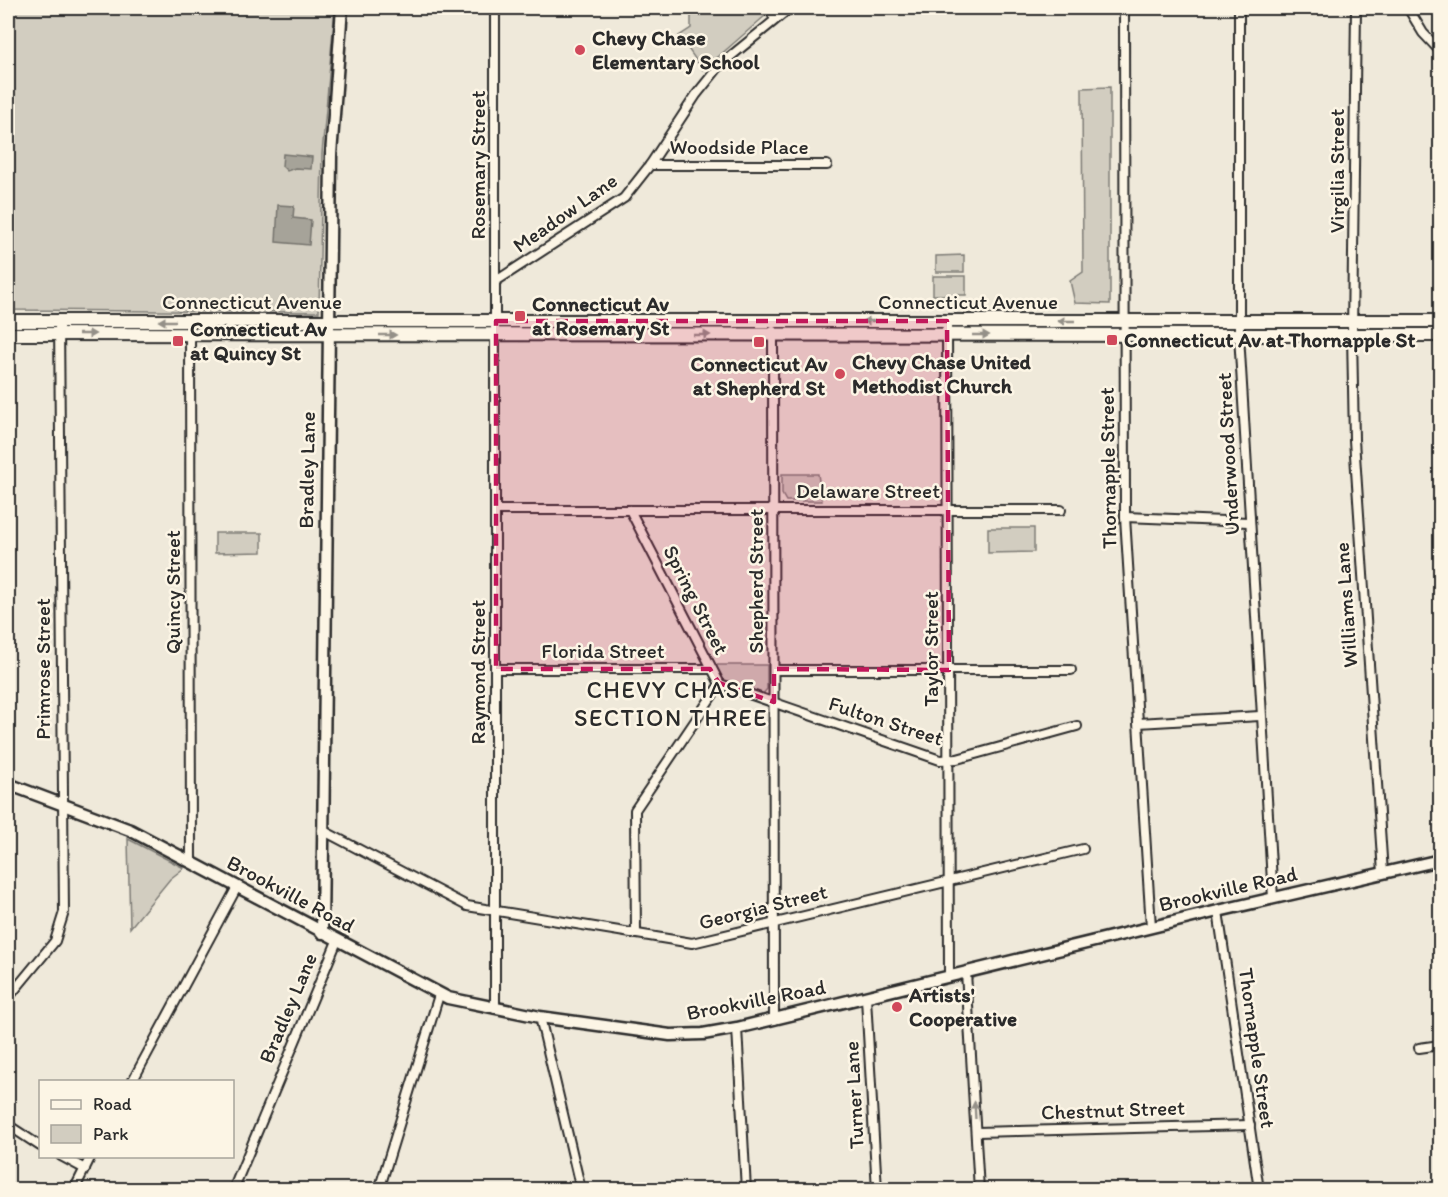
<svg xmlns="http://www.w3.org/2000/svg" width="1448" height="1197" viewBox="0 0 1448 1197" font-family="Itim,sans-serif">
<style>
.green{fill:#d2cdc0;stroke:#7e7c76;stroke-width:1.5}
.water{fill:#a6a399;stroke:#75736d;stroke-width:1.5}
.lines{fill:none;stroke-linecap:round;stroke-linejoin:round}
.street-casing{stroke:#2b2b2b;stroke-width:12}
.secondary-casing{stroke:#2b2b2b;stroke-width:15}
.primary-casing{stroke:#2b2b2b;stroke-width:16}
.street{stroke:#fcf5e5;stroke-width:8}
.secondary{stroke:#fcf5e5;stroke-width:10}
.primary{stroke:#fcf5e5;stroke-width:12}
.oneway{fill:#949088}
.marked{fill:#c2185b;fill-opacity:0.2;stroke:#c2185b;stroke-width:4.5;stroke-dasharray:12 8;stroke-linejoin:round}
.poi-dot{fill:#d1495b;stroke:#fcf5e5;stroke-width:2}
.labels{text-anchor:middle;stroke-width:5;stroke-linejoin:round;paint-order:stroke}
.poi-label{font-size:21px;font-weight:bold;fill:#2b2b2b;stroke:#fcf5e5;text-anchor:start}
.street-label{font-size:21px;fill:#2b2b2b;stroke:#fcf5e5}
.quarter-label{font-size:24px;letter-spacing:1.5px;fill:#2b2b2b;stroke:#fcf5e5}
</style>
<rect width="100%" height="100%" fill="#efe9da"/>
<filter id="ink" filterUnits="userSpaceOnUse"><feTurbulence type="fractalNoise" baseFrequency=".0167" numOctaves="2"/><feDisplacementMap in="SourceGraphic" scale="12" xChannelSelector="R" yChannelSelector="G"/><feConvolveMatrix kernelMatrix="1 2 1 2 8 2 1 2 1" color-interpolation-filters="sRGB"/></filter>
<g filter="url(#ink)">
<!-- green -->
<g class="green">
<polygon points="8,8 335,8 322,154 319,312 8,310"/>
<polygon points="691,8 761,8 766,15 703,70 679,36 691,28"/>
<polygon points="1110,87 1110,304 1075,303 1070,281 1083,272 1082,88"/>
<polygon points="964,255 964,272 936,272 936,256"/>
<rect x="933" y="276" width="33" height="19"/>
<polygon points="782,474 818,474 822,501 786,501 782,494"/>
<polygon points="988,528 1034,528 1034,552 988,553"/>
<polygon points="215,533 262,533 262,552 215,553"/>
<polygon points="715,665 767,665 767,689 762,695 724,682"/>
<polygon points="128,839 184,868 170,879 130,928"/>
</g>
<!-- water -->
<g class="water">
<polygon points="283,154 312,157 311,169 295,168 287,171 282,166"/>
<polygon points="278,205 294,206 293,218 311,220 309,245 276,242"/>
</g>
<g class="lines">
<defs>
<g id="street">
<polyline points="769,8 775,19"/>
<polyline points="1124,8 1125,517 1151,927"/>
<polyline points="1239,8 1239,335 1273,898"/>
<polyline points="1356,8 1352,335 1354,440 1383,873"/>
<polyline points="1408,8 1423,33 1440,51"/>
<polyline points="650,165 827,165"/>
<polyline points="496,281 624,198 650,165 696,95 721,64 790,8"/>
<polyline points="190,321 191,862"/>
<polyline points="947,321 949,976"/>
<polyline points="773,331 774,1020"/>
<polyline points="496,510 1061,510"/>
<polyline points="630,510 720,684 635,810 636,934"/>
<polyline points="1125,517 1249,522"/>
<polyline points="496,669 710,669"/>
<polyline points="774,670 1071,670"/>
<polyline points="720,684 940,760 957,759 1077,726"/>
<polyline points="1138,723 1260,716"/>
<polyline points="322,830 467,906 692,943 1083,849"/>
<polyline points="1218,911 1259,1190"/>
<polyline points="966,972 979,1190"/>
<polyline points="8,998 55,941 64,912 59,321"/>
<polyline points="866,998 877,1190"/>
<polyline points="495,1009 495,8"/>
<polyline points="540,1017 581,1190"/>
<polyline points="737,1028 746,1190"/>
<polyline points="1419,1048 1440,1045"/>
<polyline points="132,1082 237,887"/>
<polyline points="8,1125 40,1146"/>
<polyline points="977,1132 1250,1125"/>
<polyline points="61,1156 85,1169"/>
<polyline points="74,1190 91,1156"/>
<polyline points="233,1190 337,941"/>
<polyline points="379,1190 439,995"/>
</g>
<g id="secondary">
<polyline points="8,784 130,830 448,998 540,1017 670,1035 703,1034 737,1028 1218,911 1440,860"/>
<polyline points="322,933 331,155 342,8"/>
</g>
<g id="primary">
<polyline points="8,321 1440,321"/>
<polyline points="8,334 1440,335"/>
</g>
</defs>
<!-- street casing -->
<use href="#street" class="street-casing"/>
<!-- secondary casing -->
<use href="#secondary" class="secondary-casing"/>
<!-- primary casing -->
<use href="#primary" class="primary-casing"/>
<!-- street -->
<use href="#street" class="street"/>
<!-- secondary -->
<use href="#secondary" class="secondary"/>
<!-- primary -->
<use href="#primary" class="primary"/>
</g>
<!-- one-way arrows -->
<defs><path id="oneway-solid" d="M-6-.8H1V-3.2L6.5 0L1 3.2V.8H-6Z" transform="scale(1.5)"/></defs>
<g class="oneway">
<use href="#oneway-solid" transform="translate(167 321) rotate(180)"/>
<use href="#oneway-solid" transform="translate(871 321) rotate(180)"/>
<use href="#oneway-solid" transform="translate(1066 321) rotate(180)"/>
<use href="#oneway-solid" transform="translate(87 334)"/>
<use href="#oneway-solid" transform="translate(388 335)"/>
<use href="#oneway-solid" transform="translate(702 335)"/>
<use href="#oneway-solid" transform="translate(981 335)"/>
<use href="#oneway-solid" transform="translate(975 1110) rotate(-93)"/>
</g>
</g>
<!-- marked area -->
<path class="marked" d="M496,321H947L949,670L774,669V702L719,683L710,669H496Z"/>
<!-- markers -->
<g class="poi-dot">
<circle cx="580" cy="50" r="6"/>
<rect x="514" y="310" width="12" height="12" rx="3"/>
<rect x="1106" y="334" width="12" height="12" rx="3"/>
<rect x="172" y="335" width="12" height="12" rx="3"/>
<rect x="753" y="336" width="12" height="12" rx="3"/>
<circle cx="840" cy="374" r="6"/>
<circle cx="897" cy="1007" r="6"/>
</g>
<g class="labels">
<!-- poi labels -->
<g class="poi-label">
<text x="592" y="45">Chevy Chase<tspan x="592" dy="24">Elementary School</tspan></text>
<text x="532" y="311">Connecticut Av<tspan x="532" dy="24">at Rosemary St</tspan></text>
<text x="190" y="336">Connecticut Av<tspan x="190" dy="24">at Quincy St</tspan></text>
<text x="1124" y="347">Connecticut Av at Thornapple St</text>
<text x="852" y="369">Chevy Chase United<tspan x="852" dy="24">Methodist Church</tspan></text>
<text x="759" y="371" text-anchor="middle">Connecticut Av<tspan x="759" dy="24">at Shepherd St</tspan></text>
<text x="909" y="1002">Artists'<tspan x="909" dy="24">Cooperative</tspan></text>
</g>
<!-- street labels -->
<g class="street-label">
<text x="739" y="154">Woodside Place</text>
<text transform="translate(478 165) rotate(-90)" y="7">Rosemary Street</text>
<text transform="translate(1337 171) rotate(-90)" y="7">Virgilia Street</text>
<text transform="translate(565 213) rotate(-35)" y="7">Meadow Lane</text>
<text x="252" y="309">Connecticut Avenue</text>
<text x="968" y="309">Connecticut Avenue</text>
<text transform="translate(1228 454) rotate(-93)" y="7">Underwood Street</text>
<text transform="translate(1108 468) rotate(-91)" y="7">Thornapple Street</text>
<text transform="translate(307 470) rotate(-89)" y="7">Bradley Lane</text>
<text x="868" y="498">Delaware Street</text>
<text transform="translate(756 581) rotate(-90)" y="7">Shepherd Street</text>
<text transform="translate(173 592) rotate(-90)" y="7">Quincy Street</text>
<text transform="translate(696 600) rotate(63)" y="7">Spring Street</text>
<text transform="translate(1346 605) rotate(-94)" y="7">Williams Lane</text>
<text transform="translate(931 649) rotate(-90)" y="7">Taylor Street</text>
<text x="603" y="658">Florida Street</text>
<text transform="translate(43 669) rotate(-90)" y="7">Primrose Street</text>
<text transform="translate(478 672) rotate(-90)" y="7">Raymond Street</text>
<text transform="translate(886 721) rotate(18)" y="7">Fulton Street</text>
<text transform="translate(1228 889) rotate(-13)" y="7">Brookville Road</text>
<text transform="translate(291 894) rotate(28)" y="7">Brookville Road</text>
<text transform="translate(763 907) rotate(-14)" y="7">Georgia Street</text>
<text transform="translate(756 1000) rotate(-11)" y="7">Brookville Road</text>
<text transform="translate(288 1008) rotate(-67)" y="7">Bradley Lane</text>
<text transform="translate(1257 1048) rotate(82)" y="7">Thornapple Street</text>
<text transform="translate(854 1095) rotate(-93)" y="7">Turner Lane</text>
<text transform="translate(1113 1110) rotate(-2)" y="7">Chestnut Street</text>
</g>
<!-- quarter labels -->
<g class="quarter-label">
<text x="671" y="698">CHEVY CHASE<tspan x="671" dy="28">SECTION THREE</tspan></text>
</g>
</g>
<!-- margin -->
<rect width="1448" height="1197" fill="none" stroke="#fcf5e5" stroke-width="30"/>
<rect x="15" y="15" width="1418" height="1167" fill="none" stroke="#2b2b2b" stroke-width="2" filter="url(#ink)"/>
<!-- legend -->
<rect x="39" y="1080" width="195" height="78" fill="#fcf5e5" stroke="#a8a49b" stroke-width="1.5"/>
<rect x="51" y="1100" width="30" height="9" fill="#fcf5e5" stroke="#a8a49b" stroke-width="1.5"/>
<text x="93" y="1110" font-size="18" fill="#2b2b2b">Road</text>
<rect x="51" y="1125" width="30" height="18" fill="#d2cdc0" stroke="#a8a49b" stroke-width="1.5"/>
<text x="93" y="1140" font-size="18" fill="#2b2b2b">Park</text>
</svg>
